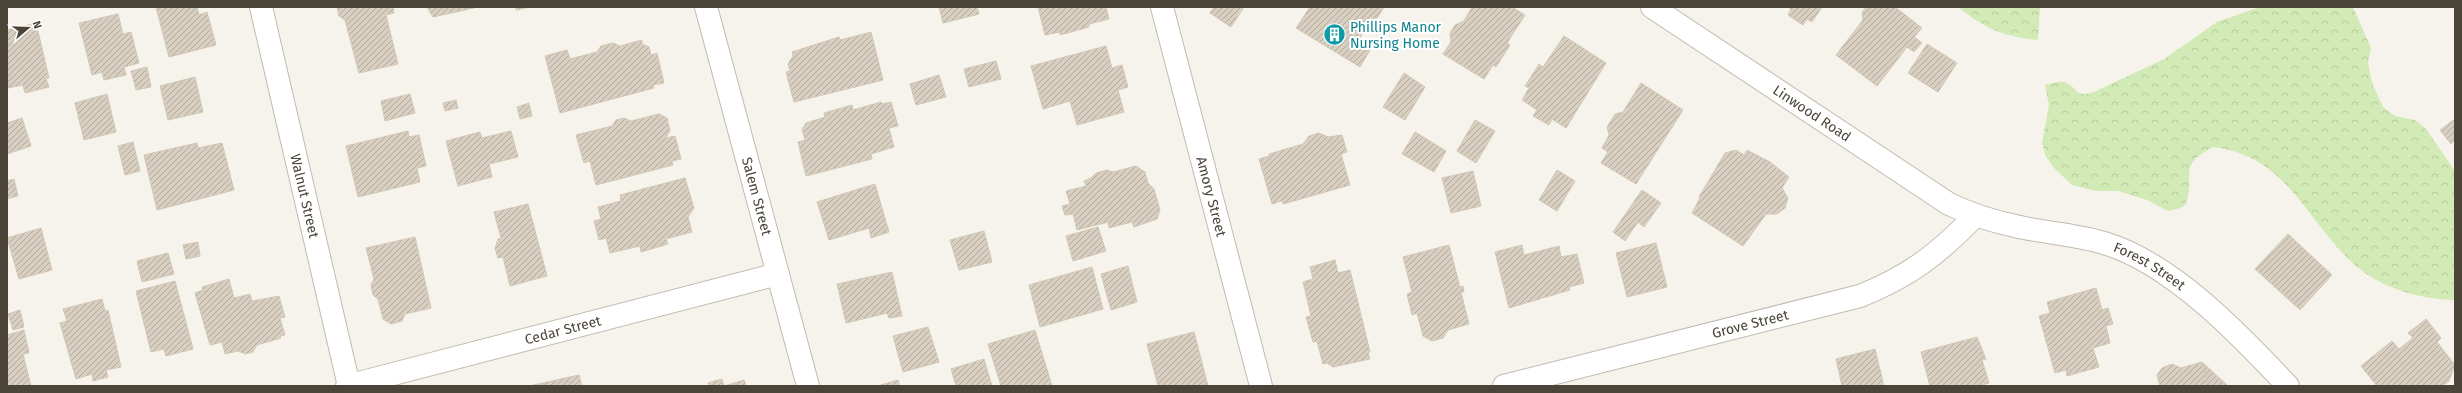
<svg xmlns="http://www.w3.org/2000/svg" width="2462" height="393" viewBox="0 0 2462 393" font-family="'Fira Sans',sans-serif">
<style>
.forest{fill:url(#forest-crowns)}
.building{fill:url(#building-hatch);stroke:#d3c7b4}
.lines{fill:none;stroke-linecap:round;stroke-linejoin:round}
.minor-casing{stroke:#c2bbae;stroke-width:24}
.minor{stroke:#fff;stroke-width:22}
.labels{text-anchor:middle;stroke-width:4;stroke-linejoin:round;paint-order:stroke}
.culture-label{font-size:14px;fill:#0d838f;stroke:#fff;text-anchor:start}
.street-label{font-size:14px;fill:#4b4439;stroke:#fff}
</style>
<defs>
<pattern id="forest-crowns" width="20" height="18" patternUnits="userSpaceOnUse"><rect width="20" height="18" fill="#d2eab5"/><path d="M2 6a3 3 0 1 1 6 0M12 15a3 3 0 1 1 6 0" fill="none" stroke="#b6ca9c"/></pattern>
<pattern id="building-hatch" width="6" height="6" patternUnits="userSpaceOnUse"><rect width="6" height="6" fill="#d8cfc1"/><path d="M-1 1l2-2M0 6l6-6M5 7l2-2" fill="none" stroke="#b1aa9e"/></pattern>
</defs>
<rect width="100%" height="100%" fill="#f6f3ec"/>
<!-- forest -->
<g class="forest">
<path d="M1958,7H2040L2038,40C2002,36 1987,30 1958,7Z"/>
<path d="M2260,7H2353L2371,48L2368,62L2372,83L2383,107L2395,116L2415,120L2426,129L2455,171V300C2424,300 2385,289 2361,270C2306,226 2292,157 2213,147C2176,167 2196,173 2186,204L2181,208L2168,211L2147,200L2118,191H2095L2072,185L2055,169L2046,157L2042,143L2049,105L2045,85C2061,81 2066,78 2078,93L2086,94L2094,92L2164,59L2217,22Z"/>
</g>
<!-- building -->
<g class="building">
<polygon points="156,7 197,7 199,15 207,12 216,45 169,57"/>
<polygon points="337,7 393,7 394,13 386,15 398,64 359,73 345,20 339,16"/>
<polygon points="427,7 478,7 433,17"/>
<polygon points="516,7 530,7 516,10"/>
<polygon points="939,7 977,7 979,14 943,23"/>
<polygon points="1038,7 1106,7 1109,19 1089,24 1089,27 1060,35 1060,32 1045,35"/>
<polygon points="1214,7 1244,7 1231,27 1210,13"/>
<polygon points="1310,7 1384,7 1373,25 1369,23 1357,42 1370,50 1360,67 1296,28"/>
<polygon points="1472,7 1512,7 1525,15 1507,43 1510,45 1496,67 1493,65 1484,79 1443,54 1451,42 1450,33 1455,25 1464,21"/>
<polygon points="1788,7 1822,7 1812,22 1807,19 1803,25 1788,15 1791,9"/>
<polygon points="1866,7 1895,7 1922,28 1914,37 1922,43 1914,52 1907,47 1877,86 1836,55 1863,20 1862,13"/>
<polygon points="118,14 123,34 131,32 139,63 124,67 126,75 104,80 102,72 92,75 79,23"/>
<polygon points="33,24 35,31 38,31 49,78 46,79 49,87 25,93 23,85 8,88 7,30"/>
<polygon points="871,32 883,80 794,102 786,72 790,71 788,64 793,56 792,52 839,37 840,40"/>
<polygon points="1564,36 1606,63 1566,128 1552,119 1549,125 1533,116 1537,110 1522,100 1529,88 1525,86 1539,64 1543,67"/>
<polygon points="642,40 642,44 649,47 651,55 657,53 664,83 653,85 654,88 560,113 545,56 567,50 570,59 597,52 601,46 613,43 620,46"/>
<polygon points="1927,44 1957,63 1938,92 1908,73"/>
<polygon points="1106,46 1112,68 1122,65 1128,87 1118,90 1124,112 1077,125 1070,101 1043,109 1031,66"/>
<polygon points="996,61 1001,79 969,87 964,69"/>
<polygon points="147,67 151,87 136,90 131,71"/>
<polygon points="1404,73 1425,87 1405,120 1383,107"/>
<polygon points="939,75 946,97 916,105 910,84"/>
<polygon points="195,77 203,112 168,120 160,86"/>
<polygon points="1641,83 1683,110 1636,184 1601,163 1608,152 1602,148 1609,135 1607,127 1615,114 1623,112"/>
<polygon points="107,94 116,132 84,140 75,103"/>
<polygon points="410,94 415,113 385,121 381,101"/>
<polygon points="456,100 458,108 445,111 443,103"/>
<polygon points="881,102 882,104 891,102 898,126 889,128 894,147 871,154 872,159 806,176 798,142 805,140 802,129 806,123 825,117 824,113 852,105 853,110"/>
<polygon points="529,103 532,116 520,119 517,107"/>
<polygon points="659,114 667,118 670,130 666,138 675,136 681,159 672,161 673,165 596,185 590,161 584,163 576,135 612,126 616,120 624,118 631,121"/>
<polygon points="22,118 31,146 7,154 7,123"/>
<polygon points="2455,119 2455,140 2451,144 2440,130"/>
<polygon points="1475,120 1495,131 1476,163 1457,151"/>
<polygon points="408,131 409,137 419,135 426,166 417,168 420,182 358,197 346,146"/>
<polygon points="511,131 518,157 489,164 492,177 458,186 446,141 480,132 482,138"/>
<polygon points="1415,132 1446,151 1434,172 1402,154"/>
<polygon points="1319,133 1328,137 1342,135 1347,152 1341,154 1350,185 1283,204 1282,201 1272,204 1259,159 1269,156 1269,154 1303,144 1309,136"/>
<polygon points="133,142 140,171 125,175 118,146"/>
<polygon points="197,143 198,148 222,143 234,190 157,210 144,155"/>
<polygon points="1736,150 1744,155 1747,150 1770,162 1789,177 1782,188 1788,198 1785,208 1777,214 1766,214 1743,246 1692,213 1700,198 1699,197 1725,153"/>
<polygon points="1136,166 1145,172 1148,183 1154,189 1160,210 1157,219 1134,227 1132,222 1109,228 1108,222 1077,230 1073,214 1065,215 1062,206 1070,204 1066,191 1086,186 1084,181 1091,178 1096,173 1107,170 1113,172"/>
<polygon points="1557,170 1575,181 1557,211 1539,200"/>
<polygon points="1473,171 1481,206 1451,213 1442,178"/>
<polygon points="685,178 694,208 688,217 692,232 666,239 668,244 641,252 640,246 610,253 606,238 599,240 594,221 601,219 598,207 621,201 620,195"/>
<polygon points="14,179 18,196 7,199 7,181"/>
<polygon points="875,184 889,232 871,238 869,228 829,240 817,202"/>
<polygon points="1642,190 1661,203 1644,227 1638,222 1625,241 1613,232"/>
<polygon points="528,204 547,276 510,286 503,257 498,258 495,248 498,239 501,238 494,212"/>
<polygon points="1098,227 1106,251 1073,261 1066,236"/>
<polygon points="41,228 52,270 19,279 7,238"/>
<polygon points="984,231 992,262 959,270 950,240"/>
<polygon points="2288,234 2332,275 2300,310 2255,269"/>
<polygon points="415,237 431,308 405,314 402,321 391,324 383,319 378,299 373,295 371,285 374,279 366,248"/>
<polygon points="198,242 200,256 186,259 183,245"/>
<polygon points="1656,243 1667,287 1627,297 1616,253"/>
<polygon points="1449,245 1460,287 1463,286 1464,292 1461,292 1469,324 1448,330 1443,338 1432,341 1423,336 1417,313 1412,315 1407,294 1412,292 1403,257"/>
<polygon points="1522,245 1524,255 1559,246 1561,257 1577,254 1584,283 1569,287 1570,290 1509,308 1495,252"/>
<polygon points="168,253 174,274 142,282 137,261"/>
<polygon points="1335,260 1338,273 1350,270 1370,352 1368,353 1370,359 1333,367 1327,363 1323,364 1317,341 1313,342 1306,317 1311,316 1303,282 1313,279 1310,267"/>
<polygon points="1128,266 1137,302 1111,310 1101,274"/>
<polygon points="1092,267 1103,309 1040,327 1029,285"/>
<polygon points="892,272 902,316 889,318 887,313 846,323 837,284"/>
<polygon points="229,279 234,298 250,294 252,301 279,296 285,317 280,318 285,335 280,336 281,338 257,345 253,352 245,354 238,351 225,354 222,342 210,345 195,293 203,290 202,287"/>
<polygon points="175,281 193,349 166,356 164,349 151,352 136,291"/>
<polygon points="2096,288 2102,310 2108,308 2113,324 2106,326 2110,343 2093,348 2099,367 2067,376 2066,370 2055,373 2039,316 2050,313 2047,302"/>
<polygon points="102,299 105,311 108,310 121,367 106,370 108,377 93,381 92,374 76,379 60,323 67,321 63,309"/>
<polygon points="20,310 24,327 13,330 8,314"/>
<polygon points="2426,319 2441,338 2437,342 2455,365 2449,381 2442,386 2377,386 2361,366 2392,341 2399,349 2413,338 2408,333"/>
<polygon points="928,327 939,362 903,372 893,336"/>
<polygon points="24,330 29,353 23,354 31,386 7,386 7,335"/>
<polygon points="1035,330 1052,386 1001,386 988,344"/>
<polygon points="1194,332 1208,386 1158,386 1147,344"/>
<polygon points="1977,337 1986,359 1982,360 1989,383 1979,386 1930,386 1921,352"/>
<polygon points="1875,349 1884,386 1842,386 1836,359"/>
<polygon points="984,359 992,386 956,386 951,369"/>
<polygon points="2202,362 2209,386 2160,386 2157,375 2162,368 2172,364 2181,368"/>
<polygon points="2202,362 2228,386 2209,386"/>
<polygon points="579,375 582,386 529,386"/>
<polygon points="722,379 724,386 744,380 746,386 709,386 708,383"/>
<polygon points="898,380 900,386 877,386"/>
</g>
<g class="lines">
<defs>
<g id="minor">
<path id="s1" d="M261,7L349,386"/>
<path id="s2" d="M706,7L808,386"/>
<path id="s3" d="M1162,7L1261,386"/>
<path id="s4" d="M1652,7L1949,204C1970,214 1992,221 2015,226C2044,233 2075,234 2104,243C2172,263 2240,335 2288,386"/>
<path id="s5" d="M347,386L778,274"/>
<path id="s6" d="M1504,386L1860,296C1910,276 1938,254 1975,216"/>
</g>
</defs>
<!-- minor casing -->
<use href="#minor" class="minor-casing"/>
<!-- minor -->
<use href="#minor" class="minor"/>
</g>
<!-- icons -->
<defs>
<symbol id="building-disc" viewBox="-11 -11 22 22"><circle r="9.5" fill="#0f9aa8" stroke="#fff"/><path d="M-4-6H4V6H1V3H-1V6H-4ZM-2.5-4.3h1.7v1.8h-1.7ZM.8-4.3h1.7v1.8H.8ZM-2.5-1h1.7V.8h-1.7ZM.8-1h1.7V.8H.8Z" fill="#fff"/></symbol>
</defs>
<g fill-rule="evenodd">
<use href="#building-disc" x="1322" y="22" width="25" height="25"/>
</g>
<g class="labels">
<!-- culture labels -->
<g class="culture-label">
<text x="1350" y="32">Phillips Manor<tspan x="1350" dy="16">Nursing Home</tspan></text>
</g>
<!-- street labels -->
<g class="street-label">
<text dy="5" stroke="none"><textPath href="#s4" startOffset="192">Linwood Road</textPath></text>
<text dy="5" stroke="none"><textPath href="#s1" startOffset="194">Walnut Street</textPath></text>
<text dy="5" stroke="none"><textPath href="#s2" startOffset="196">Salem Street</textPath></text>
<text dy="5" stroke="none"><textPath href="#s3" startOffset="196">Amory Street</textPath></text>
<text dy="5" stroke="none"><textPath href="#s4" startOffset="568">Forest Street</textPath></text>
<text dy="5" stroke="none"><textPath href="#s6" startOffset="254">Grove Street</textPath></text>
<text dy="5" stroke="none"><textPath href="#s5" startOffset="223">Cedar Street</textPath></text>
</g>
</g>
<!-- border -->
<rect width="2462" height="393" fill="none" stroke="#4b4439" stroke-width="16"/>
<!-- north arrow -->
<g transform="translate(28 28) rotate(71)" stroke="#ffffff" stroke-width="3" paint-order="stroke">
<path d="M0-3L7 15L0 10L-7 15Z" fill="#4b4439"/>
<text y="-6" font-size="11" font-weight="bold" text-anchor="middle" fill="#4b4439">N</text>
</g>
</svg>
